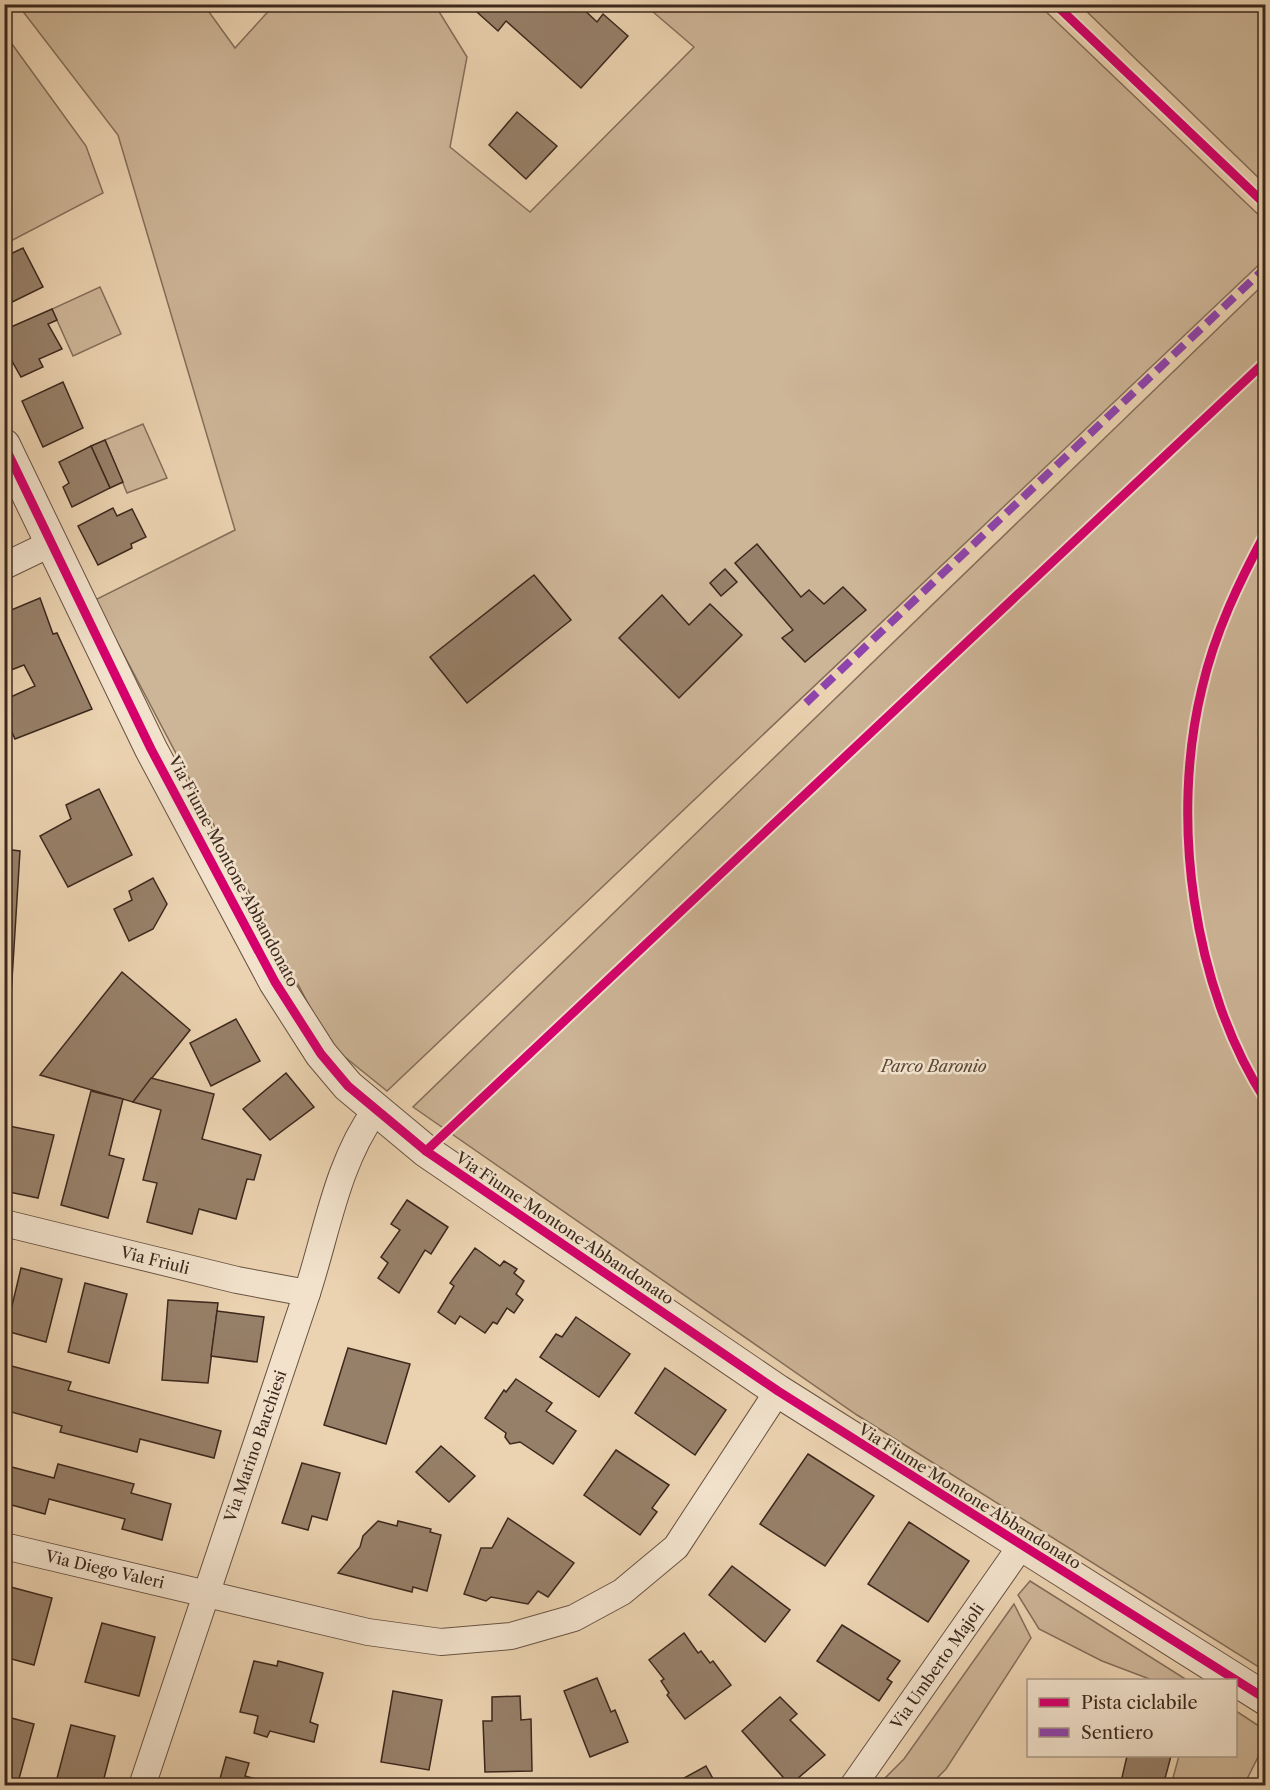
<svg xmlns="http://www.w3.org/2000/svg" width="1270" height="1790" viewBox="0 0 1270 1790" font-family="'Libre Caslon Text',serif">
<style>
.green{fill:#cdb597;stroke:#846e5a;stroke-width:1.5}
.building{fill:#978069;stroke:#3c281d;stroke-width:1.5}
.lines{fill:none;stroke-linecap:round;stroke-linejoin:round}
.minor-casing{stroke:#685242;stroke-width:28}
.tertiary-casing{stroke:#685242;stroke-width:34}
.minor{stroke:#f2e2cc;stroke-width:26}
.tertiary{stroke:#f2e2cc;stroke-width:32}
.quiet{stroke:#8e44ad;stroke-width:8;stroke-dasharray:15 8;stroke-linecap:butt}
.cycleway-casing{stroke:#f2e2cc;stroke-width:13}
.cycleway{stroke:#d6006c;stroke-width:9}
.labels{text-anchor:middle;stroke-width:5;stroke-linejoin:round;paint-order:stroke}
.street-label{font-size:16px;fill:#3c281d;stroke:#f2e2cc}
.park-label{font-size:16px;font-style:italic;fill:#594435;stroke:#f2e2cc}
</style>
<rect width="100%" height="100%" fill="#ebd2b0"/>
<filter id="stains"><feTurbulence type="fractalNoise" baseFrequency=".00333" numOctaves="4"/><feColorMatrix values="0 0 0 0 .2 0 0 0 0 .09 0 0 0 0 .02 0 0 0 .5 -.17"/></filter>
<radialGradient id="worn" r=".72"><stop offset=".6" stop-color="#630" stop-opacity="0"/><stop offset="1" stop-color="#630" stop-opacity=".3"/></radialGradient>
<!-- green -->
<g class="green">
<polygon points="18,5 204,5 235,48 274,5 435,5 467,57 450,147 530,212 694,47 645,5 1039,5 1265,221 1265,259 387,1091 330,1045 95,600 235,530 118,135"/>
<polygon points="1080,5 1265,5 1265,184"/>
<polygon points="4,33 86,146 103,193 5,244"/>
<polygon points="1265,283 1265,1671 857,1415 413,1107"/>
<polygon points="100,287 121,334 73,356 52,309"/>
<polygon points="143,424 167,478 127,493 105,440"/>
<polygon points="1030,1581 1187,1680 1152,1680 1102,1661 1039,1629 1018,1595"/>
<polygon points="1014,1604 1031,1638 946,1769 930,1785 878,1785 904,1759"/>
<polygon points="1236,1711 1265,1730 1265,1743 1244,1785 1171,1785 1179,1756 1236,1756"/>
</g>
<!-- building -->
<g class="building">
<polygon points="468,4 578,4 597,22 603,14 628,36 581,88 506,21 498,31"/>
<polygon points="517,112 557,146 526,179 489,145"/>
<polygon points="23,248 43,287 4,306 4,257"/>
<polygon points="52,309 57,320 48,324 62,349 39,359 43,367 21,377 4,347 4,330"/>
<polygon points="63,382 83,428 43,447 22,401"/>
<polygon points="105,440 123,482 110,488 91,446"/>
<polygon points="91,446 110,488 72,507 63,487 69,483 59,462"/>
<polygon points="113,508 117,516 132,509 146,537 131,544 132,548 98,565 78,526"/>
<polygon points="757,544 801,597 809,590 824,604 843,587 866,610 805,662 782,638 793,630 735,563"/>
<polygon points="725,569 737,582 721,596 710,583"/>
<polygon points="534,575 571,620 467,703 430,657"/>
<polygon points="662,595 689,625 710,604 742,635 679,698 619,638"/>
<polygon points="40,598 53,634 57,633 92,709 15,739 4,715 4,700 35,686 24,665 6,672 4,668 4,613"/>
<polygon points="99,789 132,855 68,887 40,836 71,819 66,805"/>
<polygon points="4,849 20,851 11,996 4,995"/>
<polygon points="153,878 167,904 153,929 129,941 114,909 132,900 129,891"/>
<polygon points="122,972 190,1030 133,1102 40,1075"/>
<polygon points="236,1019 260,1061 211,1086 190,1043"/>
<polygon points="286,1073 314,1107 270,1140 243,1109"/>
<polygon points="151,1078 214,1094 202,1139 261,1155 254,1180 247,1179 236,1219 199,1209 192,1234 147,1222 157,1183 143,1180 161,1110 133,1102"/>
<polygon points="91,1091 123,1099 109,1155 124,1159 108,1218 61,1205"/>
<polygon points="4,1125 54,1135 38,1198 4,1191"/>
<polygon points="407,1200 448,1227 431,1254 425,1250 399,1293 378,1278 388,1263 381,1257 400,1230 391,1224"/>
<polygon points="475,1248 500,1266 504,1261 517,1269 514,1273 524,1281 516,1294 523,1300 514,1313 507,1308 497,1324 493,1322 485,1333 460,1316 455,1324 438,1312 454,1286 450,1283"/>
<polygon points="21,1268 62,1279 46,1342 6,1331"/>
<polygon points="85,1283 127,1294 109,1363 68,1352"/>
<polygon points="168,1300 218,1303 208,1383 162,1380"/>
<polygon points="217,1311 264,1317 257,1362 211,1356"/>
<polygon points="576,1317 630,1354 599,1397 540,1357 556,1334 562,1337"/>
<polygon points="348,1348 410,1364 386,1444 324,1425"/>
<polygon points="4,1364 71,1382 68,1390 221,1431 214,1458 140,1439 137,1452 60,1432 62,1426 4,1410"/>
<polygon points="665,1368 726,1410 695,1455 635,1413"/>
<polygon points="516,1379 552,1403 546,1411 576,1431 553,1464 520,1442 510,1444 505,1437 506,1433 485,1418 504,1390 506,1392"/>
<polygon points="441,1446 475,1476 449,1502 416,1472"/>
<polygon points="616,1450 669,1485 652,1508 657,1512 640,1535 584,1495"/>
<polygon points="808,1454 874,1496 825,1566 760,1524"/>
<polygon points="302,1463 340,1473 327,1520 312,1516 308,1530 282,1523"/>
<polygon points="58,1464 134,1484 131,1493 171,1504 162,1540 122,1529 125,1519 49,1499 45,1514 4,1503 4,1465 54,1478"/>
<polygon points="508,1518 574,1563 548,1597 538,1591 528,1604 491,1597 486,1601 464,1594 481,1548 492,1548"/>
<polygon points="378,1521 397,1526 398,1521 431,1529 430,1532 441,1535 427,1591 413,1587 412,1592 338,1573 360,1547 363,1536"/>
<polygon points="909,1522 969,1561 928,1622 868,1584"/>
<polygon points="732,1566 790,1610 765,1642 709,1595"/>
<polygon points="7,1586 52,1598 34,1665 4,1657 4,1599"/>
<polygon points="102,1623 155,1637 139,1696 85,1682"/>
<polygon points="842,1625 900,1661 887,1679 892,1682 879,1701 817,1661"/>
<polygon points="684,1633 698,1653 701,1651 710,1663 713,1661 731,1685 685,1719 667,1695 669,1693 661,1681 664,1679 649,1660"/>
<polygon points="254,1661 277,1666 278,1661 323,1673 310,1722 318,1725 314,1742 270,1731 267,1737 254,1733 258,1716 240,1712"/>
<polygon points="597,1678 611,1712 615,1710 628,1742 590,1757 564,1691"/>
<polygon points="393,1691 442,1700 429,1770 381,1762"/>
<polygon points="520,1696 521,1720 531,1719 532,1771 485,1772 483,1721 492,1721 492,1697"/>
<polygon points="780,1697 797,1714 790,1720 825,1755 790,1785 742,1731"/>
<polygon points="4,1716 34,1724 17,1786 4,1786"/>
<polygon points="71,1725 115,1736 102,1786 55,1786"/>
<polygon points="1127,1756 1171,1756 1163,1786 1120,1786"/>
<polygon points="226,1757 249,1763 245,1776 280,1786 218,1786"/>
<polygon points="706,1766 717,1786 688,1786 684,1778"/>
</g>
<g class="lines">
<defs>
<g id="minor">
<polyline points="4,566 52,543"/>
<polyline points="4,1223 237,1280 307,1293"/>
<polyline points="4,1546 368,1632 441,1642 511,1636 574,1618 622,1592 676,1547 778,1391"/>
<path d="M142,1786C195,1624 250,1463 304,1302C326,1239 335,1166 375,1111"/>
<polyline points="853,1786 1021,1546"/>
</g>
<polyline id="tertiary" points="4,445 151,749 275,982 321,1054 348,1086 426,1151 778,1391 1266,1699"/>
</defs>
<!-- minor casing -->
<use href="#minor" class="minor-casing"/>
<!-- tertiary casing -->
<use href="#tertiary" class="tertiary-casing"/>
<!-- minor -->
<use href="#minor" class="minor"/>
<!-- tertiary -->
<use href="#tertiary" class="tertiary"/>
<!-- quiet -->
<polyline class="quiet" points="806,703 1266,267"/>
<defs>
<g id="cycleway">
<polyline points="1055,4 1266,205"/>
<polyline points="4,445 151,749 275,982 321,1054 348,1086 426,1151 778,1391 1266,1699"/>
<path d="M1266,532C1239,582 1215,632 1202,688C1170,818 1192,987 1266,1101"/>
<polyline points="426,1151 1266,361"/>
</g>
</defs>
<!-- cycleway casing -->
<use href="#cycleway" class="cycleway-casing"/>
<!-- cycleway -->
<use href="#cycleway" class="cycleway"/>
</g>
<g class="labels">
<!-- street labels -->
<g class="street-label">
<text transform="translate(234 871) rotate(62)" y="6">Via Fiume Montone Abbandonato</text>
<text transform="translate(565 1228) rotate(34)" y="6">Via Fiume Montone Abbandonato</text>
<text transform="translate(155 1260) rotate(14)" y="6">Via Friuli</text>
<text transform="translate(255 1446) rotate(-71)" y="6">Via Marino Barchiesi</text>
<text transform="translate(970 1496) rotate(32)" y="6">Via Fiume Montone Abbandonato</text>
<text transform="translate(105 1569) rotate(13)" y="6">Via Diego Valeri</text>
<text transform="translate(937 1666) rotate(-55)" y="6">Via Umberto Majoli</text>
</g>
<!-- park labels -->
<g class="park-label">
<text x="934" y="1072">Parco Baronio</text>
</g>
</g>
<!-- margin -->
<rect width="1270" height="1790" fill="none" stroke="#ebd2b0" stroke-width="24"/>
<rect x="6" y="6" width="1258" height="1778" fill="none" stroke="#3c281d" stroke-width="3"/>
<rect x="12" y="12" width="1246" height="1766" fill="none" stroke="#3c281d" stroke-width="1.5"/>
<!-- legend -->
<rect x="1027" y="1679" width="210" height="78" fill="#f2e2cc" stroke="#a99886" stroke-width="1.5"/>
<rect x="1039" y="1698" width="30" height="9" fill="#d6006c" stroke="#a99886" stroke-width="1.5"/>
<text x="1081" y="1709" font-size="18" fill="#3c281d">Pista ciclabile</text>
<rect x="1039" y="1728" width="30" height="9" fill="#8e44ad" stroke="#a99886" stroke-width="1.5"/>
<text x="1081" y="1739" font-size="18" fill="#3c281d">Sentiero</text>
<rect width="100%" height="100%" filter="url(#stains)"/>
<rect width="100%" height="100%" fill="url(#worn)"/>
</svg>
